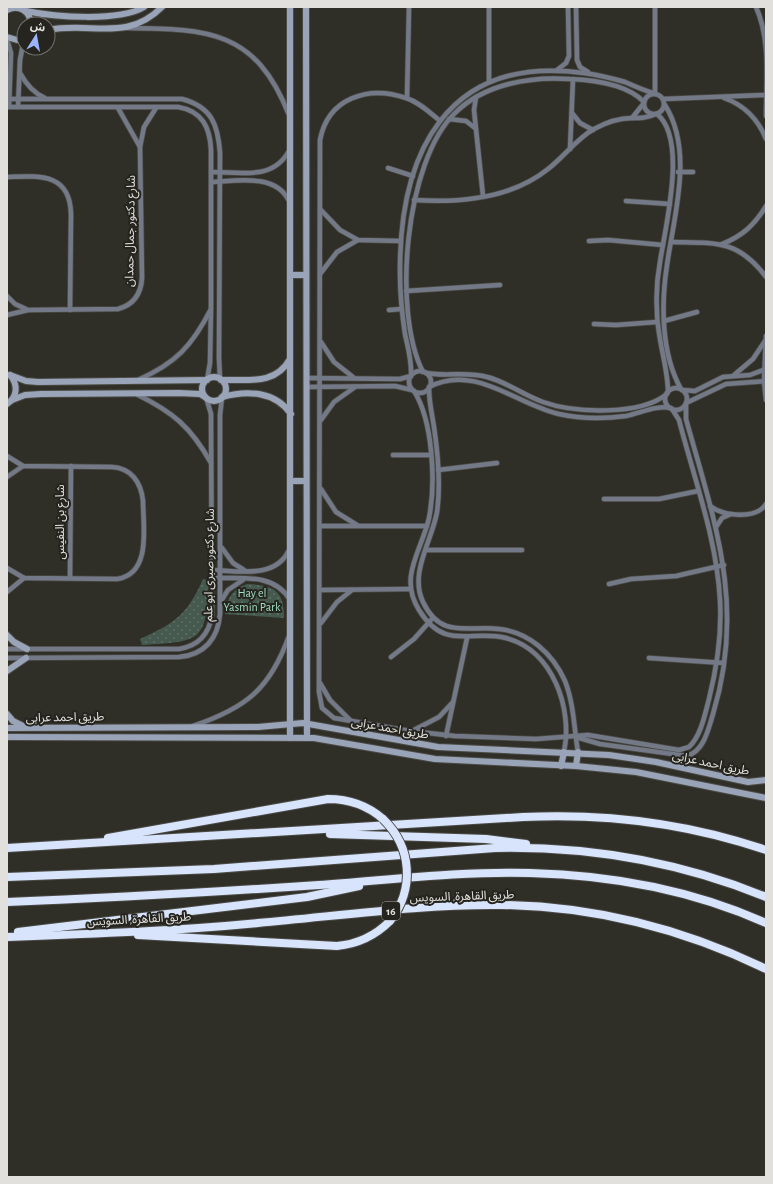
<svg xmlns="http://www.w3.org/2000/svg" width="773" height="1184" viewBox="0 0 773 1184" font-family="'Alegreya Sans','Noto Sans Arabic',sans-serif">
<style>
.park{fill:url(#park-dots)}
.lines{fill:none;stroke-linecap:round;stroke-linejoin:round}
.street-casing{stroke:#4b4a44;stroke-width:6}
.secondary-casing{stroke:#4b4a44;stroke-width:8}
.highway-casing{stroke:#4b4a44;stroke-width:10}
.street{stroke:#737986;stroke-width:4.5}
.secondary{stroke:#9aa4b8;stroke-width:6}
.highway{stroke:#d7e4fc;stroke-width:8}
.highway-bridge-casing{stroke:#4b4a44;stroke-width:10;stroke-linecap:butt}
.highway-bridge{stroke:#d7e4fc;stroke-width:8}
.labels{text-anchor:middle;stroke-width:4;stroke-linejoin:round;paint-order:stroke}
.shield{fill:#25241e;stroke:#a9a8a3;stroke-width:1}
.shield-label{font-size:11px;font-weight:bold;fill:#e1e0dc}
.street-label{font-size:12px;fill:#e1e0dc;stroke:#25241e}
.park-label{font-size:12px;fill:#9fdec2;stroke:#25241e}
</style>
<defs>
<pattern id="park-dots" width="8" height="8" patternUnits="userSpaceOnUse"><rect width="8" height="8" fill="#45594f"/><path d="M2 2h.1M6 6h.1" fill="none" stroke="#607168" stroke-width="1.8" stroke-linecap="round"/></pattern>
</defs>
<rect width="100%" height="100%" fill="#2f2e27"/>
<!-- park -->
<g class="park">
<path d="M203,579L209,580C206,643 202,641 142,645L140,639C175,623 187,615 203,579Z"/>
<path d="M247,584C274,585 284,590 284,618L225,614C227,598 232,590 247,584Z"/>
</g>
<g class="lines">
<defs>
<g id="street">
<polyline points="489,7 489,82"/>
<polyline points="576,7 577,60 580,67 588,72"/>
<polyline points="655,7 655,93"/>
<path d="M756,7C771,40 766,81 766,116"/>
<path d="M126,28C208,29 256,30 289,115"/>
<polyline points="7,39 11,53 9,107"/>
<polyline points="557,70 566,63 569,56 568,7"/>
<path d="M20,73C26,84 33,93 45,98"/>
<circle cx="654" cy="104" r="10"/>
<polyline points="476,97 474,110 483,196"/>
<polyline points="407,98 409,7"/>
<path d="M724,98C744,105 758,119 766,139"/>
<path d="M7,99H182C212,107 218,125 220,153L219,358L220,379"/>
<polyline points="663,99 766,95"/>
<path d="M665,105C694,151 674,215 667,265C661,304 661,354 681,389"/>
<path d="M7,107H178C202,111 210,127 211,150V308L210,363L207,380"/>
<polyline points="18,107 20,60 24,39"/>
<polyline points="118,108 140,147"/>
<polyline points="572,113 580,123 593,130"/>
<path d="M657,114C688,139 665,228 660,262C657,278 656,295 657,311C657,339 668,366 668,392"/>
<polyline points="632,118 644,103"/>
<polyline points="449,119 466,121 475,128"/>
<path d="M439,120C429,112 419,102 406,98C368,85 328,98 320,140L319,692L322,708L334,718L410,731L455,736L536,739L588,735L679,750L689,747C701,736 705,714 709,699C717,667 722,633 720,600C717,540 694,478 679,420L672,409"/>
<polyline points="570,149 573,79"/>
<polyline points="388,168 413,176"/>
<path d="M211,172C242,172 274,181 290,149"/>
<polyline points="678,172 693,172"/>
<path d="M7,177C38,176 70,172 71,214L70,310"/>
<path d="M211,182C237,181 276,173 289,201"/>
<path d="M414,200C459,203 512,198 548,169C564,157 576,139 594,129C605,123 619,118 632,118C641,118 647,118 656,114"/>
<polyline points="626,201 670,204"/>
<polyline points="320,209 340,230 358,240 401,241"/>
<polyline points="589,241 608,240 663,245"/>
<path d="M671,242C714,243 738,239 766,277"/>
<path d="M722,244C743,236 755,224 766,206"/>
<polyline points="320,274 337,252 358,240"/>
<polyline points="406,291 500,285"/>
<polyline points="7,296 15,304 26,309"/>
<polyline points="389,310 402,309"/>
<path d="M7,315L28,310L118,309C133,305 141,294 142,278L140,147L144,127L156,108"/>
<polyline points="664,321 697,312"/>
<polyline points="594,324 616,325 657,322"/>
<polyline points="766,336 764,381 766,400"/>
<polyline points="321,342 334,362 353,377"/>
<circle cx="420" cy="382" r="11"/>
<path d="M423,372C392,312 405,161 455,113C484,84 531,76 570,79C594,80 627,84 644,102"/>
<path d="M426,373C446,377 467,371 487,377C507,382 523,395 543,402C574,413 640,416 667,394"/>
<polyline points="734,375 753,359 765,341"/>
<path d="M411,376C412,361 408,348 405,334C402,314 400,294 400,274C399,154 446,54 584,73C598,75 611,78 625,82C634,86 643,90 653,93"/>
<polyline points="306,378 400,379 411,376"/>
<path d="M138,380C176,363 192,346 211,309"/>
<polyline points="306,387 395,386 412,390"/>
<path d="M429,387C475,363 517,405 559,414C581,419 604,419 626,416C641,413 656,405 671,408"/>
<path d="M429,388C429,402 432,414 434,427C438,454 441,484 437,512C432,541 409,573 423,602C441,640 469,625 499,629C529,632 553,654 565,681C574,704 574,729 578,752"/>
<circle cx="676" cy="399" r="11"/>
<polyline points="682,390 695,391 723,377 750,375 766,369"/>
<path d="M414,391C433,421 436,483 429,518C422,550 398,577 419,610C445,652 471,629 506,638C553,650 573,709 564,752"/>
<path d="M136,394C173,412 191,427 211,463"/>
<polyline points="686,403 726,384 766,381"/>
<polyline points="321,420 334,402 355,387"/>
<polyline points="393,455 430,455"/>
<path d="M7,456L23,466L112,467C131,468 141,482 143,501C143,526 152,574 117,579L24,578L7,568"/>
<polyline points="438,470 497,463"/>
<polyline points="7,477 23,466"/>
<polyline points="321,489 336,512 357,525"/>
<polyline points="604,499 659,499 698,491"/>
<path d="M710,506C723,516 756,520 766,504"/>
<polyline points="320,526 427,526"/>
<polyline points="716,527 722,518 731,514"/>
<polyline points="222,548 233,563 244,570"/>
<polyline points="427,550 522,550"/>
<path d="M212,570C238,571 276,579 289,550"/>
<polyline points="70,578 71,466"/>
<path d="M212,578C239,579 274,572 290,600"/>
<polyline points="609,584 631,579 676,576 724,565"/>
<polyline points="320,590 411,589"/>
<polyline points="7,592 24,578"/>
<polyline points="221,601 228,590 243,580"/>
<polyline points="321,623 337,602 352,590"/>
<path d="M7,649H179C198,646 209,634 212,615L211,414L206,397"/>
<polyline points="391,657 414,639 431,620"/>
<path d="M7,658L179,657C204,655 218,639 220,614V415L222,398"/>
<polyline points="649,658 724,663"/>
<polyline points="320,683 330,700 351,721"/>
<path d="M193,726C246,708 270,689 289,636"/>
<polyline points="412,731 439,717 453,702"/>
<polyline points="446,736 467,638"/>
<path d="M576,737L600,744L687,756C704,751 708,730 713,714C746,606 715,523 686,419V404"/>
</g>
<g id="secondary">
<polyline points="290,7 290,738"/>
<polyline points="306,7 307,738"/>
<path d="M7,10C19,4 30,11 31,24"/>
<path d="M26,11C54,17 119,22 144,7"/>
<path d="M48,30C91,21 126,43 162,7"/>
<polyline points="7,37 17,40 24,37"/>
<polyline points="291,275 306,275"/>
<polyline points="10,375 26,381 38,382 207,380"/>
<circle cx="214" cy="389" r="12"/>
<path d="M221,380C247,379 275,386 290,359"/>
<path d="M222,397C247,390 275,391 291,414"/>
<polyline points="12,400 25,395 41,394 179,393 200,394 205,397"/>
<path d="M7,404C18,397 18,384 10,375"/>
<polyline points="291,481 306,481"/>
<polyline points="7,635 14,642 27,649"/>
<polyline points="7,671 26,658"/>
<polyline points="7,714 13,721 25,727"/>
<polyline points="7,728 258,727 303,723 438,747 609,755 656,762 748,782 766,780"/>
<polyline points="7,737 314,738 435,759 576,766 636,772 766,798"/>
<polyline points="561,766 564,752"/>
<polyline points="576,766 578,752"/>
</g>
<g id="highway">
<polyline points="330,834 486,839 526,844"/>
<path d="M108,838L328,799C349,799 367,805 383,819"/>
<path d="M7,848L523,817C606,813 687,823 766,850"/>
<path d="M7,877L214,869L495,848C588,846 680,862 766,897"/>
<path d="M7,902C111,898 215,892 319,885C389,880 460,871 530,873C611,875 692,890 766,923"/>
<polyline points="18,932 307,897 359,886"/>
<path d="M138,935L337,946C358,944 375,936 390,921"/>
<path d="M7,937C91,934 175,931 258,923C339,916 420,904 501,905C593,906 683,929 766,969"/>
</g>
</defs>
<!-- street casing -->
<use href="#street" class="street-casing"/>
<!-- secondary casing -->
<use href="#secondary" class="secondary-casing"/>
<!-- highway casing -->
<use href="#highway" class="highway-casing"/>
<!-- street -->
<use href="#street" class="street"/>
<!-- secondary -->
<use href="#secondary" class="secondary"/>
<!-- highway -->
<use href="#highway" class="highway"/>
<defs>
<path id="highway-bridge" d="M383,819C412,847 415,889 390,921"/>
</defs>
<!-- highway-bridge casing -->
<use href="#highway-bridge" class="highway-bridge-casing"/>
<!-- highway-bridge -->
<use href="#highway-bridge" class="highway-bridge"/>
</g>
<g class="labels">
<!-- shield labels -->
<rect class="shield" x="382" y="902" width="18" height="18" rx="3"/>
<g class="shield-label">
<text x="391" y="915">16</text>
</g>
<!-- street labels -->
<g class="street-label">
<text transform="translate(130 231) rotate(-89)" y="4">شارع دكتور جمال حمدان</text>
<text transform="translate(60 522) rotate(-90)" y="4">شارع بن النفيس</text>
<text transform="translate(209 565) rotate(-89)" y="4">شارع دكتور صبرى ابو علم</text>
<text transform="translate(65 717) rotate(-1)" y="4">طريق احمد عرابى</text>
<text transform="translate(390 728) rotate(10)" y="4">طريق احمد عرابى</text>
<text transform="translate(711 763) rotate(12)" y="4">طريق احمد عرابى</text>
<text transform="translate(462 896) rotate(-2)" y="4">طريق القاهرة, السويس</text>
<text transform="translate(139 919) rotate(-3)" y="4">طريق القاهرة, السويس</text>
</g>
<!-- park labels -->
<g class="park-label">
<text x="252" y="597">Hay el<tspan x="252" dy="14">Yasmin Park</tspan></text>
</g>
</g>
<!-- border -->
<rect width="773" height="1184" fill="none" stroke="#e1e0dc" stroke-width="16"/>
<!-- north arrow -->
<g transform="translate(36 36) rotate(11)"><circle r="19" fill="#25241e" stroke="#706f6a"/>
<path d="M0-3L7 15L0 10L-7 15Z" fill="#9ab5fd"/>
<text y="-6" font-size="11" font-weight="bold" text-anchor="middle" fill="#e1e0dc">ش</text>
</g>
</svg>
